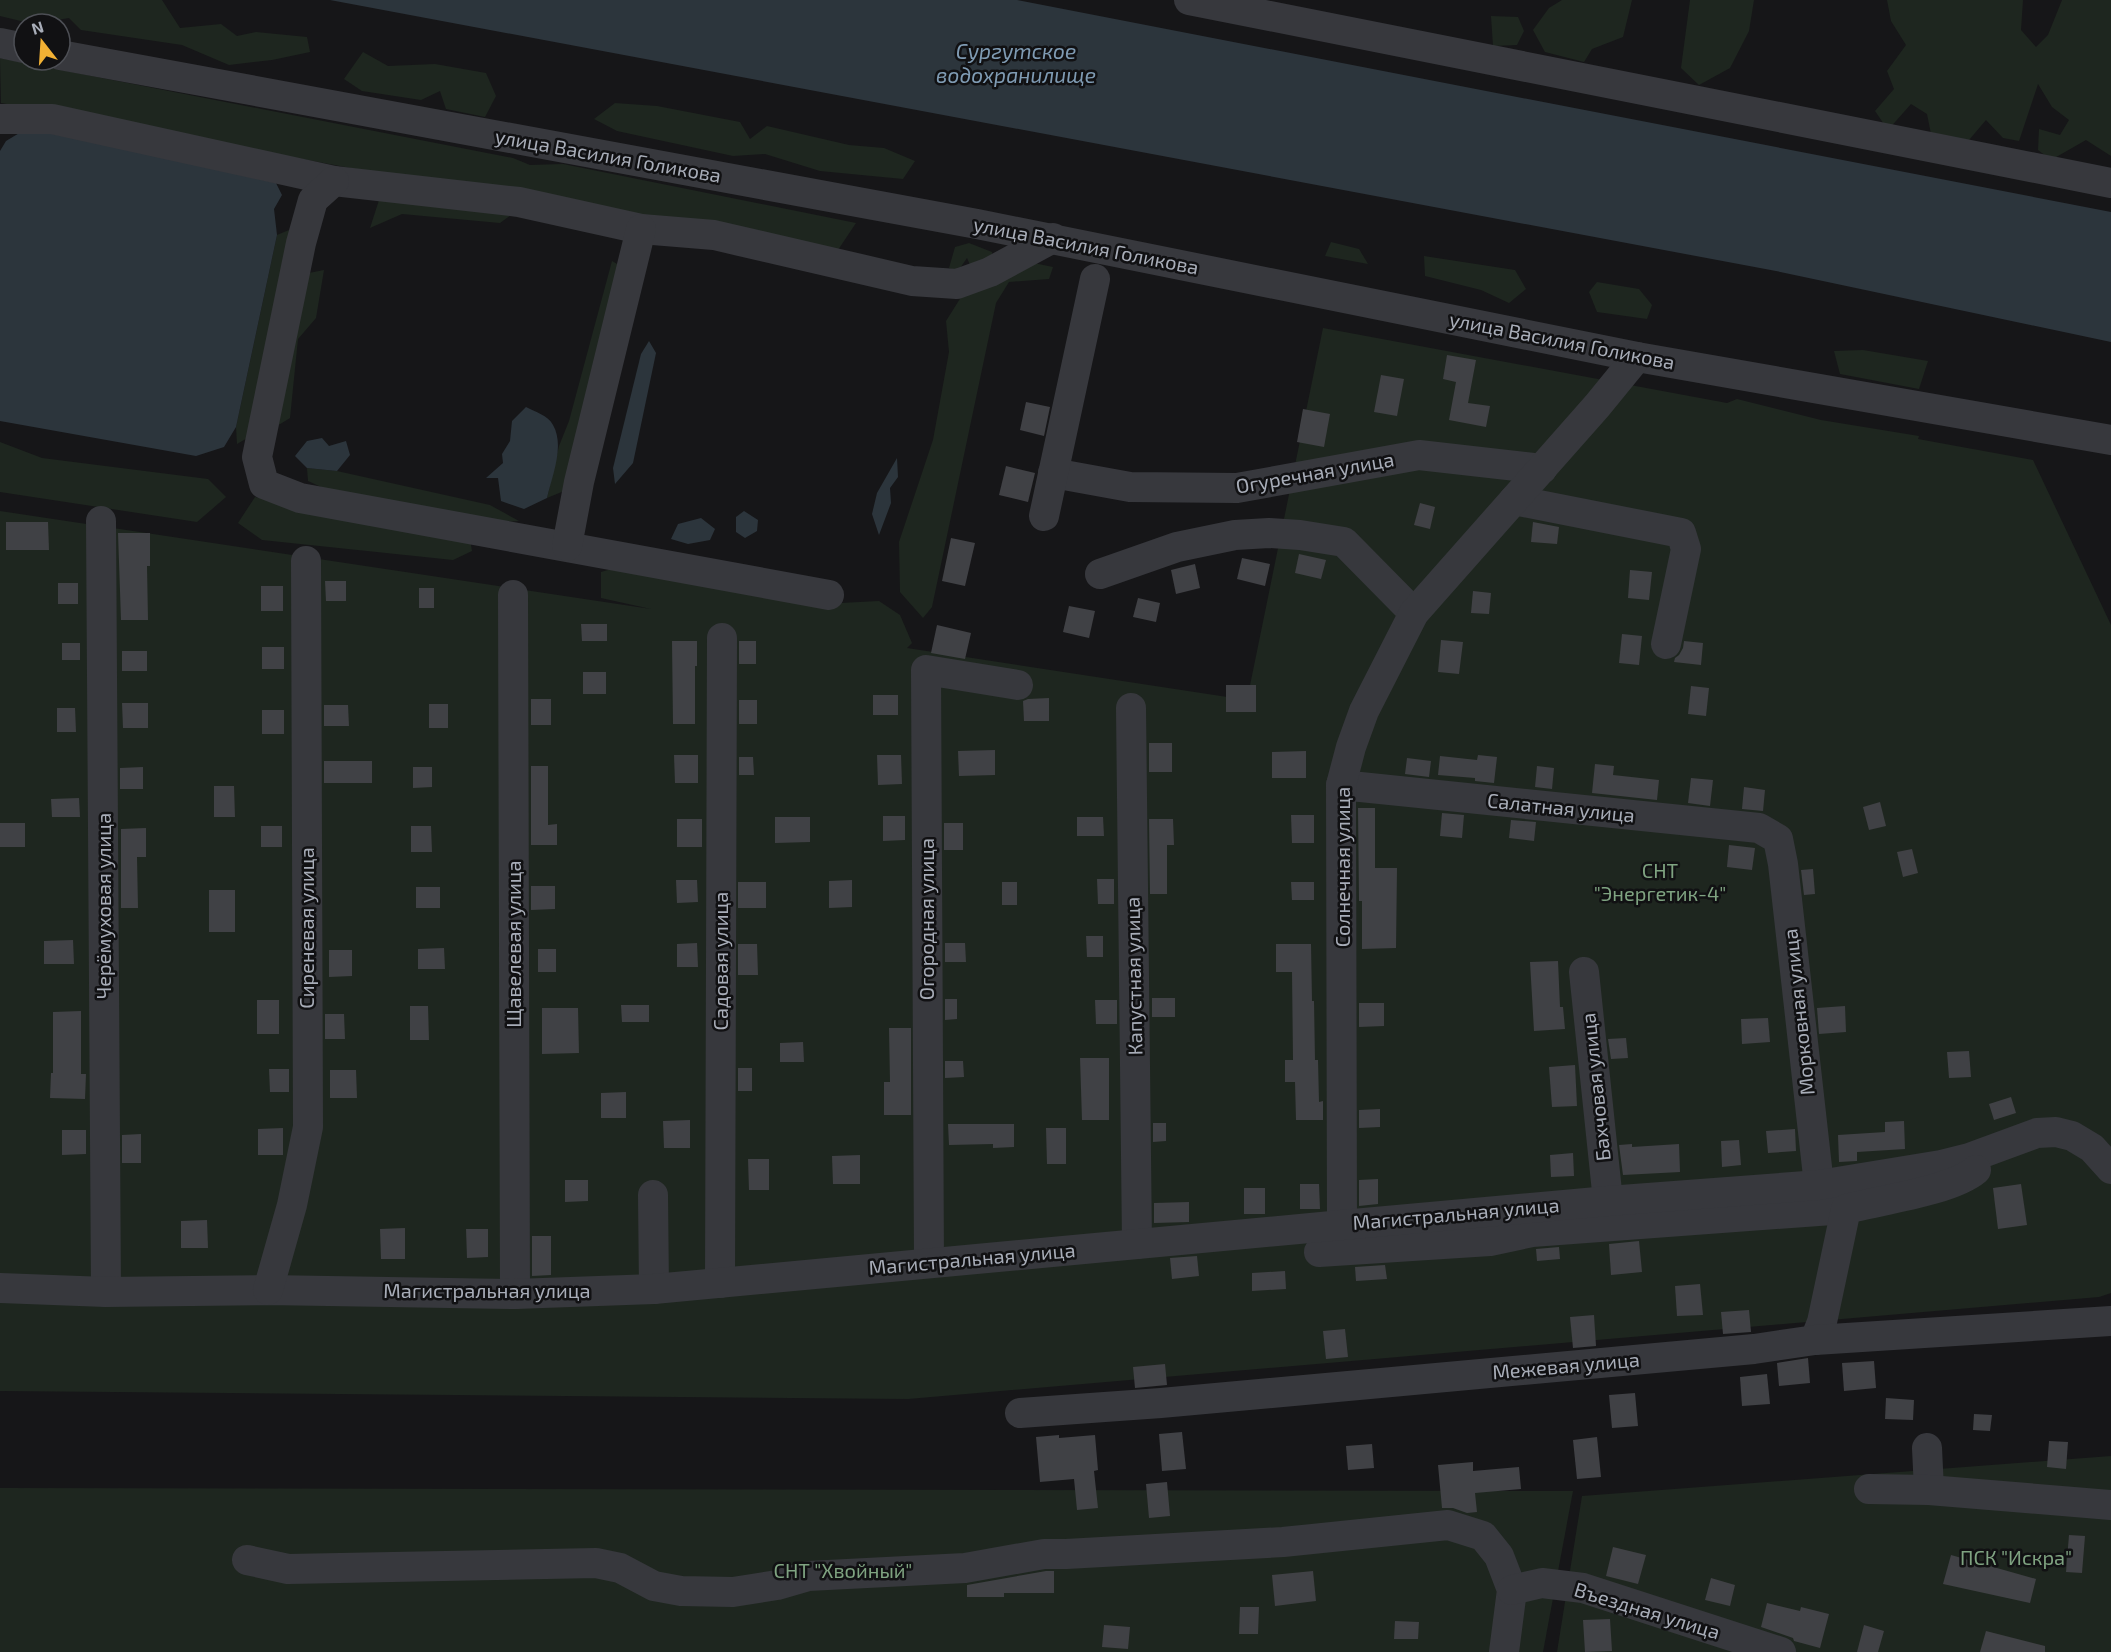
<svg xmlns="http://www.w3.org/2000/svg" width="2111" height="1652" viewBox="0 0 2111 1652" font-family="'Exo 2',sans-serif">
<style>
.green{fill:#1e261f}
.water{fill:#2c353c}
.building{fill:#404145}
.lines{fill:none;stroke-linecap:round;stroke-linejoin:round}
.minor{stroke:#37383d;stroke-width:30}
.labels{text-anchor:middle;stroke-width:5;stroke-linejoin:round;paint-order:stroke}
.street-label{font-size:20px;fill:#a8adb8;stroke:#111113}
.park-label{font-size:20px;fill:#7fa381;stroke:#111113}
.water-label{font-size:21px;font-style:italic;fill:#7f9bb3;stroke:#111113}
</style>
<rect width="100%" height="100%" fill="#161618"/>
<!-- green -->
<g class="green">
<polygon points="0,0 162,0 180,28 221,24 237,36 256,32 307,37 310,52 272,60 229,65 182,45 81,30 69,18 33,24 0,16"/>
<polygon points="1562,0 1632,0 1623,37 1592,49 1584,62 1545,52 1533,30 1549,8"/>
<polygon points="1690,0 1754,0 1749,31 1730,68 1699,85 1681,68"/>
<polygon points="1887,0 2023,0 2021,30 2036,47 2048,35 2062,0 2111,0 2111,156 2086,140 2051,160 2038,150 2039,129 2060,135 2069,120 2052,107 2038,84 2019,141 2003,138 1986,120 1969,140 1931,134 1927,114 1911,104 1888,130 1875,111 1894,89 1887,71 1906,45 1891,21"/>
<polygon points="1491,16 1518,17 1524,31 1517,45 1493,46"/>
<polygon points="363,52 388,66 435,64 486,73 496,96 485,117 446,109 440,91 421,100 362,91 344,79"/>
<polygon points="0,58 513,158 530,165 563,164 856,223 836,253 641,222 1,103"/>
<polygon points="615,103 657,106 740,122 750,139 767,126 849,145 884,148 915,161 903,179 820,171 765,154 733,156 617,131 594,119"/>
<polygon points="380,197 518,210 500,223 402,214 370,228"/>
<polygon points="289,230 294,245 249,437 237,444 236,427 277,235"/>
<polygon points="1331,242 1359,249 1368,264 1325,256"/>
<polygon points="969,243 992,252 992,265 971,267 967,258 958,271 949,268 955,247"/>
<polygon points="1424,256 1515,270 1526,289 1509,303 1481,290 1425,276"/>
<polygon points="612,261 622,267 564,491 547,498 559,446 569,421"/>
<polygon points="1029,262 1053,267 1049,279 1009,282 996,303 932,607 923,618 900,592 899,542 933,440 949,352 946,321 963,294"/>
<polygon points="324,270 316,318 298,339 290,418 272,429 304,274"/>
<polygon points="1597,282 1639,289 1652,305 1647,319 1597,312 1589,292"/>
<polygon points="1323,328 1727,403 1737,399 1821,420 1919,436 1918,439 2033,460 2111,625 2111,1293 2099,1297 908,1399 0,1391 0,511 651,609 601,598 601,572 625,565 841,603 879,601 900,615 912,643 907,648 1247,700"/>
<polygon points="1863,350 1928,361 1919,389 1840,374 1834,351"/>
<polygon points="0,442 42,458 208,479 226,497 197,522 0,492"/>
<polygon points="307,468 337,471 490,505 519,521 486,523 343,497 308,481"/>
<polygon points="255,497 470,539 472,551 453,560 262,540 238,523"/>
<polygon points="2111,1456 2111,1652 1557,1652 1582,1496"/>
<polygon points="0,1488 1573,1491 1543,1652 0,1652"/>
</g>
<!-- water -->
<g class="water">
<polygon points="330,0 1017,0 2111,212 2111,342 1776,271"/>
<polygon points="26,129 85,140 276,183 282,195 274,209 277,235 236,427 224,447 196,456 0,421 0,151 6,141"/>
<polygon points="649,341 656,353 633,463 615,484 613,468 641,354"/>
<path d="M526,407C535,412 548,415 553,425C565,446 552,476 547,498L524,509L501,501L498,478H486L503,463L502,454L510,441L512,421Z"/>
<polygon points="322,438 329,446 346,441 350,455 337,471 307,468 295,456 307,441"/>
<polygon points="897,458 898,477 890,488 891,503 879,535 872,514 877,493"/>
<polygon points="744,511 758,520 757,531 745,538 736,532 736,517"/>
<polygon points="701,518 715,529 710,540 688,544 671,539 678,524"/>
</g>
<!-- building -->
<g class="building">
<polygon points="1447,355 1476,360 1468,403 1490,406 1486,427 1449,420 1456,382 1443,379"/>
<polygon points="1381,375 1404,379 1397,416 1374,412"/>
<polygon points="1026,402 1050,407 1044,436 1020,430"/>
<polygon points="1303,409 1330,414 1324,447 1297,442"/>
<polygon points="1006,466 1035,473 1028,502 999,495"/>
<polygon points="1420,503 1435,507 1430,529 1414,525"/>
<polygon points="6,522 48,522 49,550 6,550"/>
<polygon points="1533,522 1559,527 1557,544 1531,542"/>
<polygon points="118,533 150,533 150,566 147,566 148,620 121,620"/>
<polygon points="951,538 975,543 965,586 942,581"/>
<polygon points="1299,554 1326,560 1321,579 1295,573"/>
<polygon points="1242,558 1270,564 1265,586 1237,579"/>
<polygon points="1195,564 1200,588 1176,594 1171,570"/>
<polygon points="1630,570 1652,572 1649,600 1628,598"/>
<polygon points="325,581 346,581 346,601 326,601"/>
<rect x="58" y="583" width="20" height="21"/>
<rect x="261" y="586" width="22" height="25"/>
<rect x="419" y="588" width="15" height="20"/>
<polygon points="1473,591 1491,593 1489,614 1471,613"/>
<polygon points="1138,598 1160,603 1156,622 1133,617"/>
<polygon points="1069,606 1095,611 1089,638 1063,632"/>
<polygon points="581,624 607,624 607,641 582,641"/>
<polygon points="937,625 971,633 965,659 931,653"/>
<polygon points="1622,634 1642,636 1639,665 1619,663"/>
<polygon points="1441,640 1463,642 1459,674 1438,672"/>
<polygon points="672,641 697,641 697,666 695,666 695,724 673,724"/>
<rect x="739" y="641" width="17" height="23"/>
<polygon points="1684,641 1703,643 1701,665 1674,662 1675,658 1679,655 1683,648"/>
<rect x="62" y="643" width="18" height="17"/>
<rect x="262" y="647" width="22" height="22"/>
<rect x="122" y="651" width="25" height="20"/>
<rect x="583" y="672" width="23" height="22"/>
<rect x="1226" y="685" width="30" height="27"/>
<polygon points="1691,686 1709,688 1706,716 1688,714"/>
<rect x="873" y="695" width="25" height="20"/>
<polygon points="1049,698 1049,721 1024,721 1023,701 1028,699"/>
<rect x="531" y="699" width="20" height="26"/>
<rect x="739" y="700" width="18" height="24"/>
<polygon points="122,703 148,703 148,728 123,728"/>
<rect x="429" y="704" width="19" height="24"/>
<polygon points="324,705 348,705 349,726 324,726"/>
<polygon points="57,708 75,708 76,732 57,732"/>
<rect x="262" y="710" width="22" height="24"/>
<rect x="1149" y="743" width="23" height="29"/>
<polygon points="995,750 995,775 959,776 958,751"/>
<polygon points="1306,751 1306,778 1272,778 1272,752"/>
<polygon points="674,755 698,755 698,783 675,783"/>
<polygon points="877,755 901,755 902,784 878,785"/>
<polygon points="1478,755 1497,757 1494,783 1475,781 1475,778 1438,775 1440,756 1477,760"/>
<polygon points="739,757 753,757 754,775 739,775"/>
<polygon points="1407,758 1431,761 1429,777 1405,774"/>
<rect x="324" y="761" width="48" height="22"/>
<polygon points="1595,764 1614,766 1613,775 1659,780 1657,800 1592,793"/>
<polygon points="531,766 548,766 548,825 557,824 557,845 531,845"/>
<polygon points="1537,766 1554,768 1552,789 1535,787"/>
<polygon points="143,767 143,789 120,789 120,768"/>
<polygon points="413,767 432,767 432,787 413,788"/>
<polygon points="1691,778 1713,780 1710,806 1688,803"/>
<polygon points="214,786 234,786 235,817 214,817"/>
<polygon points="1744,787 1765,790 1763,811 1742,809"/>
<polygon points="79,798 80,817 52,817 51,799"/>
<polygon points="1880,802 1886,826 1869,830 1863,807"/>
<polygon points="1358,808 1375,808 1375,868 1397,868 1396,948 1362,949 1362,901 1359,901"/>
<polygon points="1442,813 1464,815 1462,838 1440,836"/>
<polygon points="1291,815 1314,815 1314,843 1292,843"/>
<polygon points="883,816 905,816 905,840 883,841"/>
<polygon points="775,817 810,817 810,842 775,843"/>
<polygon points="1077,817 1103,817 1104,836 1077,836"/>
<rect x="677" y="819" width="25" height="28"/>
<polygon points="1149,819 1173,819 1174,845 1167,845 1167,894 1150,894"/>
<polygon points="1511,820 1536,822 1534,841 1509,838"/>
<rect x="0" y="823" width="25" height="24"/>
<rect x="944" y="823" width="19" height="27"/>
<rect x="261" y="826" width="21" height="21"/>
<polygon points="411,826 431,826 432,852 411,852"/>
<polygon points="146,828 146,857 137,857 138,908 121,908 121,829"/>
<polygon points="1729,845 1755,848 1752,870 1727,867"/>
<polygon points="1912,849 1918,873 1903,877 1897,852"/>
<polygon points="1813,869 1815,894 1804,895 1801,870"/>
<polygon points="1097,879 1114,879 1114,904 1098,904"/>
<polygon points="676,880 697,880 698,902 677,903"/>
<polygon points="852,880 852,907 829,908 829,881"/>
<rect x="738" y="882" width="28" height="26"/>
<rect x="1002" y="882" width="15" height="23"/>
<polygon points="1291,882 1314,882 1314,900 1292,900"/>
<polygon points="531,886 555,886 555,909 531,910"/>
<rect x="416" y="887" width="24" height="21"/>
<rect x="209" y="890" width="26" height="42"/>
<polygon points="1086,936 1103,936 1103,957 1087,957"/>
<polygon points="73,940 74,964 44,964 44,941"/>
<polygon points="697,943 698,967 677,967 677,944"/>
<polygon points="945,943 965,943 966,962 945,962"/>
<polygon points="738,944 757,944 758,975 738,975"/>
<polygon points="1276,944 1311,944 1312,1001 1314,1001 1315,1060 1318,1060 1319,1102 1323,1101 1323,1120 1296,1120 1295,1082 1285,1082 1285,1060 1293,1060 1292,972 1276,972"/>
<polygon points="444,948 445,969 418,969 418,949"/>
<rect x="538" y="949" width="18" height="23"/>
<polygon points="329,950 352,950 352,976 329,977"/>
<polygon points="1558,961 1560,1007 1563,1007 1565,1029 1534,1031 1530,962"/>
<rect x="1152" y="998" width="23" height="19"/>
<polygon points="945,999 957,999 957,1019 945,1020"/>
<rect x="257" y="1000" width="22" height="34"/>
<polygon points="1095,1000 1117,1000 1117,1024 1096,1024"/>
<polygon points="1359,1003 1384,1003 1384,1026 1359,1027"/>
<polygon points="621,1005 649,1005 649,1022 622,1022"/>
<polygon points="410,1006 428,1006 429,1040 410,1040"/>
<polygon points="1845,1006 1846,1032 1819,1034 1817,1008"/>
<polygon points="542,1008 578,1008 579,1053 542,1054"/>
<polygon points="81,1011 81,1074 86,1074 85,1099 50,1098 51,1073 53,1073 53,1012"/>
<polygon points="325,1014 344,1014 345,1039 325,1039"/>
<polygon points="1768,1018 1770,1042 1742,1044 1741,1019"/>
<polygon points="889,1028 911,1028 911,1115 884,1115 884,1082 890,1082"/>
<polygon points="1626,1038 1628,1058 1611,1059 1608,1039"/>
<polygon points="803,1042 804,1062 780,1062 780,1043"/>
<polygon points="1969,1051 1971,1077 1949,1078 1947,1052"/>
<polygon points="1080,1058 1109,1058 1109,1120 1082,1120"/>
<polygon points="945,1061 963,1061 964,1077 945,1078"/>
<polygon points="1575,1065 1577,1106 1552,1107 1549,1067"/>
<rect x="738" y="1068" width="14" height="23"/>
<polygon points="269,1069 289,1069 289,1092 270,1092"/>
<polygon points="330,1070 356,1070 357,1098 330,1098"/>
<polygon points="626,1092 626,1118 601,1118 601,1093"/>
<polygon points="2011,1097 2016,1113 1994,1120 1989,1104"/>
<polygon points="1380,1109 1380,1127 1359,1128 1359,1110"/>
<polygon points="690,1120 690,1148 664,1148 663,1121"/>
<polygon points="1904,1121 1905,1149 1857,1152 1857,1161 1839,1162 1838,1135 1885,1132 1885,1122"/>
<polygon points="1153,1123 1166,1123 1166,1141 1153,1142"/>
<polygon points="948,1124 1014,1124 1014,1147 993,1148 993,1144 949,1145"/>
<polygon points="283,1128 283,1155 258,1155 258,1129"/>
<polygon points="1046,1128 1066,1128 1066,1164 1047,1164"/>
<polygon points="1795,1129 1796,1151 1768,1153 1766,1131"/>
<polygon points="62,1130 86,1130 86,1154 62,1155"/>
<polygon points="141,1134 141,1163 122,1163 122,1135"/>
<polygon points="1739,1140 1741,1165 1722,1167 1721,1141"/>
<polygon points="1632,1144 1632,1147 1679,1144 1680,1172 1623,1175 1619,1145"/>
<polygon points="1573,1153 1574,1176 1551,1177 1550,1155"/>
<polygon points="860,1155 860,1184 833,1184 832,1156"/>
<polygon points="748,1159 769,1159 769,1190 749,1190"/>
<polygon points="1378,1179 1378,1204 1359,1206 1359,1180"/>
<polygon points="565,1180 588,1180 588,1201 565,1202"/>
<polygon points="1300,1184 1319,1184 1320,1209 1300,1209"/>
<polygon points="2021,1184 2027,1225 1998,1229 1993,1188"/>
<rect x="1244" y="1188" width="21" height="26"/>
<polygon points="1189,1202 1189,1222 1154,1223 1154,1203"/>
<polygon points="207,1220 208,1248 181,1248 181,1221"/>
<polygon points="405,1228 405,1259 381,1259 380,1229"/>
<polygon points="466,1229 488,1229 488,1257 467,1258"/>
<polygon points="532,1236 551,1236 551,1275 532,1276"/>
<polygon points="1639,1241 1642,1272 1611,1275 1609,1244"/>
<polygon points="1559,1247 1560,1259 1537,1261 1536,1249"/>
<polygon points="1197,1256 1199,1276 1172,1279 1170,1258"/>
<polygon points="1385,1265 1387,1279 1356,1281 1355,1267"/>
<polygon points="1285,1271 1286,1289 1252,1291 1252,1273"/>
<polygon points="1700,1284 1703,1315 1677,1316 1675,1286"/>
<polygon points="1749,1310 1751,1332 1723,1334 1721,1312"/>
<polygon points="1594,1315 1596,1346 1573,1348 1570,1317"/>
<polygon points="1345,1329 1348,1357 1326,1359 1323,1331"/>
<polygon points="1808,1358 1810,1383 1779,1386 1777,1363"/>
<polygon points="1874,1361 1876,1388 1844,1391 1842,1363"/>
<polygon points="1165,1364 1167,1385 1135,1388 1133,1367"/>
<polygon points="1767,1374 1770,1404 1742,1406 1740,1377"/>
<polygon points="1635,1393 1638,1426 1612,1428 1609,1395"/>
<polygon points="1886,1398 1914,1400 1913,1420 1885,1419"/>
<polygon points="1974,1414 1992,1415 1990,1431 1973,1430"/>
<polygon points="1182,1432 1186,1469 1162,1471 1159,1434"/>
<polygon points="1059,1435 1059,1438 1095,1435 1098,1470 1094,1471 1098,1508 1077,1510 1074,1479 1040,1482 1036,1437"/>
<polygon points="1597,1437 1601,1477 1577,1479 1573,1440"/>
<polygon points="2049,1441 2068,1442 2066,1469 2047,1467"/>
<polygon points="1372,1444 1374,1468 1348,1470 1346,1446"/>
<polygon points="1473,1462 1473,1471 1519,1467 1521,1489 1475,1493 1477,1512 1467,1513 1453,1508 1442,1508 1438,1465"/>
<polygon points="1167,1482 1170,1516 1149,1518 1146,1484"/>
<polygon points="2069,1535 2085,1536 2082,1573 2066,1572"/>
<polygon points="1613,1547 1646,1555 1638,1584 1606,1576"/>
<polygon points="1951,1555 2036,1579 2030,1603 1943,1584"/>
<polygon points="1046,1571 1054,1571 1054,1593 1004,1593 1004,1597 967,1597 967,1585"/>
<polygon points="1313,1571 1316,1601 1275,1606 1272,1575"/>
<polygon points="1711,1578 1735,1585 1730,1606 1705,1600"/>
<polygon points="1767,1603 1800,1611 1801,1607 1829,1614 1820,1648 1794,1641 1793,1638 1761,1627"/>
<polygon points="1240,1607 1259,1607 1258,1634 1239,1634"/>
<polygon points="1610,1619 1612,1651 1585,1652 1583,1620"/>
<polygon points="1395,1621 1419,1622 1418,1639 1394,1639"/>
<polygon points="1104,1625 1130,1627 1128,1649 1102,1647"/>
<polygon points="1864,1625 1884,1631 1878,1652 1857,1652"/>
<polygon points="1986,1631 2045,1646 2045,1652 1980,1652"/>
</g>
<g class="lines">
<!-- minor -->
<g class="minor">
<polyline points="1189,0 2111,183"/>
<polyline points="0,43 24,48"/>
<polyline points="60,55 977,224 1637,357 2111,440"/>
<polyline points="0,119 52,119 334,181 519,202 641,229 714,235 912,281 957,284 990,272 1053,238"/>
<polyline points="334,181 313,200 301,243 257,457 264,484 300,498 829,595"/>
<polyline points="1053,473 1130,487 1237,488 1419,455 1542,469"/>
<polyline points="1514,500 1681,533 1686,549 1666,644"/>
<polyline points="1044,516 1095,279"/>
<polyline points="101,521 106,1292"/>
<polyline points="567,546 579,482 641,229"/>
<polyline points="1100,574 1177,547 1235,535 1269,533 1300,535 1344,542 1414,613"/>
<polyline points="513,595 515,1294"/>
<polyline points="1131,708 1137,1244"/>
<polyline points="1341,785 1759,828 1778,839 1783,864 1819,1185"/>
<polyline points="1584,972 1608,1201"/>
<polyline points="653,1195 654,1289"/>
<polyline points="1342,1225 1341,785 1351,747 1364,711 1414,613 1597,406 1637,357"/>
<polyline points="1319,1252 1490,1241 1532,1232 1846,1209"/>
<polyline points="929,1262 926,670 1018,685"/>
<polyline points="720,1283 722,638"/>
<polyline points="0,1288 106,1292 268,1290 515,1294 654,1289 1342,1225 1608,1201 1819,1185 1941,1165 1969,1158 2037,1133 2056,1132 2072,1136 2092,1148 2111,1169"/>
<polyline points="268,1290 292,1205 308,1127 306,561"/>
<path d="M1815,1340L1822,1322L1846,1209C1880,1200 1951,1191 1976,1170"/>
<polyline points="1020,1413 1161,1403 1754,1349 1815,1340 2111,1321"/>
<polyline points="1927,1448 1929,1490"/>
<polyline points="1869,1489 1929,1490 2111,1505"/>
<polyline points="247,1560 288,1569 596,1563 620,1568 654,1586 681,1591 733,1592 777,1585 808,1576 965,1568 1044,1554 1066,1554 1283,1542 1448,1525 1483,1536 1499,1556 1512,1590 1504,1652"/>
<polyline points="1512,1590 1542,1583 1583,1588 1781,1652"/>
</g>
</g>
<g class="labels">
<!-- street labels -->
<g class="street-label">
<text transform="translate(608 156) rotate(10)" y="7">улица Василия Голикова</text>
<text transform="translate(1086 246) rotate(11)" y="7">улица Василия Голикова</text>
<text transform="translate(1562 341) rotate(11)" y="7">улица Василия Голикова</text>
<text transform="translate(1315 473) rotate(-10)" y="7">Огуречная улица</text>
<text transform="translate(1561 808) rotate(6)" y="7">Салатная улица</text>
<text transform="translate(1343 867) rotate(-90)" y="7">Солнечная улица</text>
<text transform="translate(104 906) rotate(-90)" y="7">Черёмуховая улица</text>
<text transform="translate(927 919) rotate(-90)" y="7">Огородная улица</text>
<text transform="translate(307 928) rotate(-90)" y="7">Сиреневая улица</text>
<text transform="translate(514 944) rotate(-90)" y="7">Щавелевая улица</text>
<text transform="translate(721 961) rotate(-90)" y="7">Садовая улица</text>
<text transform="translate(1134 976) rotate(-91)" y="7">Капустная улица</text>
<text transform="translate(1799 1012) rotate(-96)" y="7">Морковная улица</text>
<text transform="translate(1596 1087) rotate(-96)" y="7">Бахчовая улица</text>
<text transform="translate(1456 1214) rotate(-5)" y="7">Магистральная улица</text>
<text transform="translate(972 1259) rotate(-5)" y="7">Магистральная улица</text>
<text x="487" y="1298">Магистральная улица</text>
<text transform="translate(1566 1366) rotate(-5)" y="7">Межевая улица</text>
<text transform="translate(1647 1611) rotate(17)" y="7">Въездная улица</text>
</g>
<!-- park labels -->
<g class="park-label">
<text x="1660" y="878">СНТ<tspan x="1660" dy="23">"Энергетик-4"</tspan></text>
<text x="2016" y="1565">ПСК "Искра"</text>
<text x="843" y="1578">СНТ "Хвойный"</text>
</g>
<!-- water labels -->
<g class="water-label">
<text x="1016" y="59">Сургутское<tspan x="1016" dy="24">водохранилище</tspan></text>
</g>
</g>
<!-- north arrow -->
<g transform="translate(42 42) rotate(343)"><circle r="28" fill="#111113" stroke="#4d4f55" stroke-width="1.5"/>
<path d="M0-4.5L10 22L0 15L-10 22Z" fill="#f2b134"/>
<text y="-9" font-size="16" font-weight="bold" text-anchor="middle" fill="#a8adb8">N</text>
</g>
</svg>
